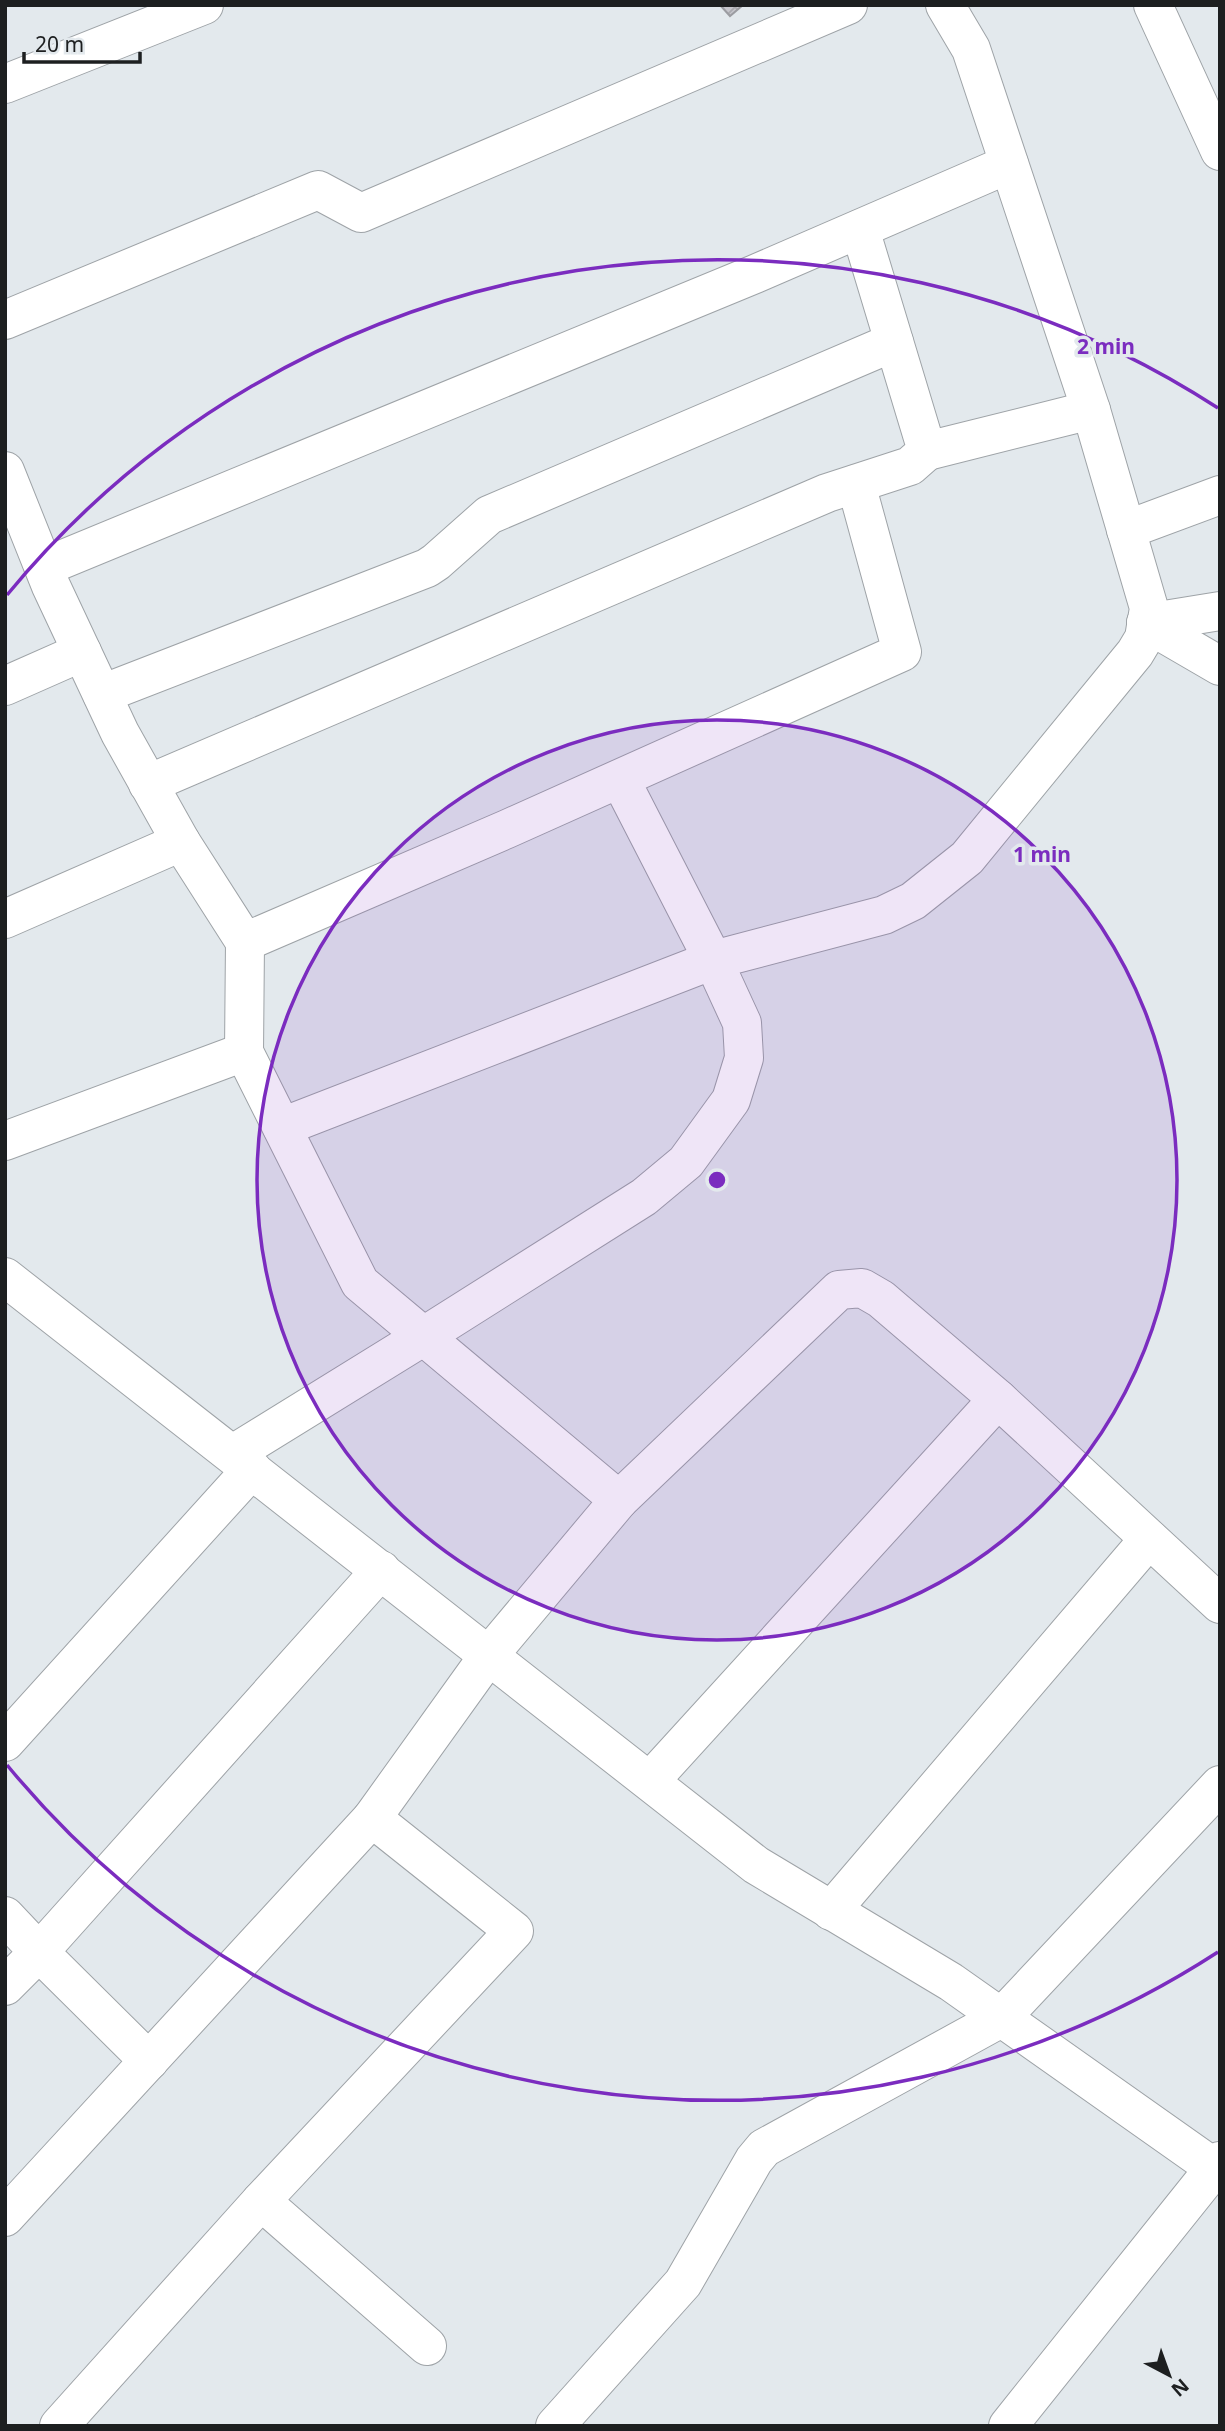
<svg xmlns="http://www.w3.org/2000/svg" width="1225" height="2431" viewBox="0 0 1225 2431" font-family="'Noto Sans',sans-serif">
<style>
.building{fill:url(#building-cross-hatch);stroke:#9b9ca1;stroke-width:2}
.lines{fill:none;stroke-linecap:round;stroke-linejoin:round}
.minor-casing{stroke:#9ea3a7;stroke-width:40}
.minor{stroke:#fff;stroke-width:38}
.ring{fill:none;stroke:#7b2cbf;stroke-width:3.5}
.centre{fill:#7b2cbf;stroke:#e3e9ed;stroke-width:3.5}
.ring-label{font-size:21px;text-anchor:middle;font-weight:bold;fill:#7b2cbf;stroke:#e3e9ed;stroke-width:7;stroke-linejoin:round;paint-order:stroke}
</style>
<defs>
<pattern id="building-cross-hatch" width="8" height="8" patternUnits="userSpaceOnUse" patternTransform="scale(1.75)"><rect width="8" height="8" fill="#c6c6cc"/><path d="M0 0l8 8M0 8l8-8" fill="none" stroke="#aaaaaf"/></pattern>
</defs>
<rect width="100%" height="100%" fill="#e3e9ed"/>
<!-- building -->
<polygon class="building" points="720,5 743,5 730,16"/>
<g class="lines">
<defs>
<g id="minor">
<polyline points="1153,5 1220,151"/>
<polyline points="5,84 204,5"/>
<polyline points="5,320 318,190 361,213 848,5"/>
<polyline points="927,451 1091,410"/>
<polyline points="5,471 51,586 120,733 181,842 5,919"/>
<polyline points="1126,530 1220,495"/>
<polyline points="44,567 755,274 1009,164"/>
<polyline points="1146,623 1220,666"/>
<polyline points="1146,623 1220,611"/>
<polyline points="5,686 82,652"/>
<polyline points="102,694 427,568 436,562 489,515 894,342"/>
<polyline points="148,784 827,493 910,466 927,451 860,229"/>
<polyline points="181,842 245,942 507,829 902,652 856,484"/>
<polyline points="282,1127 713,960 884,915 913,901 967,858 1135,653 1144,638 1149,608 1091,410 971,49 945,5"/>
<polyline points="5,1141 244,1052"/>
<polyline points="5,1277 756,1865 951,1982 1220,2172"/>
<polyline points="233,1454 424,1336 644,1197 686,1162 731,1100 744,1058 742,1023 713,960 620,779"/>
<polyline points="619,1500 839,1290 862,1288 881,1299 998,1399 1220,1604"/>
<polyline points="5,1742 252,1469"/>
<polyline points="650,1781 998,1399"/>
<polyline points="831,1911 1149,1539"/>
<polyline points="5,1916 39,1952 381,1570"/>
<polyline points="5,1986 39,1952 149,2061"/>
<polyline points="261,2201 427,2346"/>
<polyline points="5,2217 372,1818"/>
<polyline points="59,2426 261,2201 514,1931 372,1818 489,1655 619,1500 360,1283 244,1052 245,942"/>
<polyline points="555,2426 683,2283 754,2160 764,2148 1001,2018 1220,1785"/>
<polyline points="1008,2426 1220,2161"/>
</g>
</defs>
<!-- minor casing -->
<use href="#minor" class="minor-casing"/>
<!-- minor -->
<use href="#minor" class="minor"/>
</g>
<!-- distance rings -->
<circle cx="717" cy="1180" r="460" fill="#7b2cbf" fill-opacity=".12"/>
<g class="ring">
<circle cx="717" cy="1180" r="460"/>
<path d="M1218 1952A920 920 0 0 1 7 1765M7 595A920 920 0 0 1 1218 408"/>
</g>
<circle cx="717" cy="1180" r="10" class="centre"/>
<g class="ring-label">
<text x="1106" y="354">2 min</text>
<text x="1042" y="862">1 min</text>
</g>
<!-- border -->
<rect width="1225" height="2431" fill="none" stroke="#1d1f20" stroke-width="14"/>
<!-- north arrow -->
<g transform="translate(1169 2375) rotate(139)" stroke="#e3e9ed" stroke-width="5" paint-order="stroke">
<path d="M0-5L12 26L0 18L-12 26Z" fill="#1d1f20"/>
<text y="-10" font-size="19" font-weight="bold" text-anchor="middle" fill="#1d1f20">N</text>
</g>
<!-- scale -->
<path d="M24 52v10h116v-10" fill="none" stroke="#1d1f20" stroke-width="3.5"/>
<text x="35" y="52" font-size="21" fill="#1d1f20" stroke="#e3e9ed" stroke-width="5" paint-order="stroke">20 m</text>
</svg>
